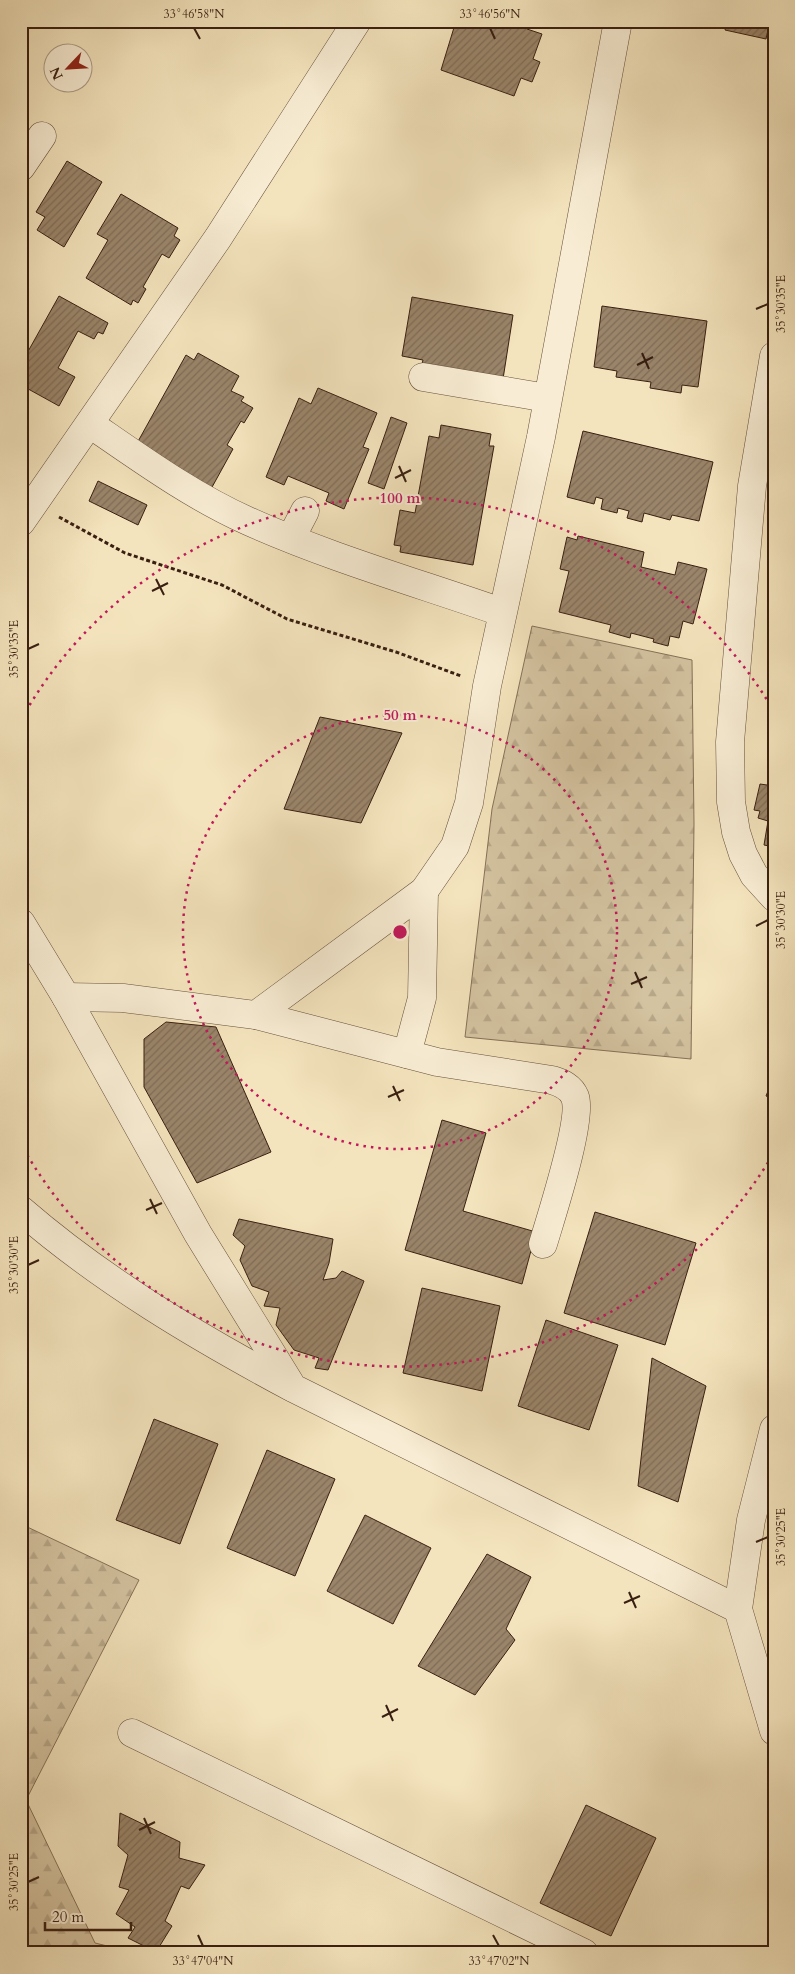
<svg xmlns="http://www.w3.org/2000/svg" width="795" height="1974" viewBox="0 0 795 1974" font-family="Cardo,serif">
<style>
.forest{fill:url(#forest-firs);stroke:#867158}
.building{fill:url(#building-hatch);stroke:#391f11}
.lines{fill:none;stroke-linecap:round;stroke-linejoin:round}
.minor-casing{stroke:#68503c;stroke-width:29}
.path{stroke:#391f11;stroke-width:3;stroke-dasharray:4 2.5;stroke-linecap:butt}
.minor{stroke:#f8edd4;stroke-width:28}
.ticks{fill:none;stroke:#391f11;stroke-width:2}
.ring{fill:none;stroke:#c2185b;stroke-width:2.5;stroke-dasharray:2.5 5}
.centre{fill:#c2185b;stroke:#f8edd4;stroke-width:2.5}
.ring-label{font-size:15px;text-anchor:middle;font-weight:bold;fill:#c2185b;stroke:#f8edd4;stroke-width:4;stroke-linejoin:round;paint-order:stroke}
.neatline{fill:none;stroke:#391f11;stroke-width:2}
.ticks-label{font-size:12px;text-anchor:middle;fill:#391f11}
</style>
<defs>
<pattern id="forest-firs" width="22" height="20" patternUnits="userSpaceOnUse" patternTransform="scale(1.25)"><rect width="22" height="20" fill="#d4c3a0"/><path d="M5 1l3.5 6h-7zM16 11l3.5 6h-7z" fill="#b7a789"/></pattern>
<pattern id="building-hatch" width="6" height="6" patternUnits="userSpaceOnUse" patternTransform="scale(1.25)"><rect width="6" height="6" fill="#9a856a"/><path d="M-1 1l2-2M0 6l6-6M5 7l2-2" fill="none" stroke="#7f6c56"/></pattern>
</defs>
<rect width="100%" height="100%" fill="#f4e4bd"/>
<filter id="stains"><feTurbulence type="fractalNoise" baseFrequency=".004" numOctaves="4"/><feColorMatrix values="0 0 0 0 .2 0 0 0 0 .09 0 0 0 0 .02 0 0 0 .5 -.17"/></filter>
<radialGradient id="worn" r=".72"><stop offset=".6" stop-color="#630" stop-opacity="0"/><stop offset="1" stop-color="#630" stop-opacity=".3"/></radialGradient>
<!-- forest -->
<g class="forest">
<polygon points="532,626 692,660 694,824 691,1059 465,1037 492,809"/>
<polygon points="21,1524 139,1580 26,1800 95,1943 136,1953 21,1953"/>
</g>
<!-- building -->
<g class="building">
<polygon points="456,21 530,21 527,29 542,34 533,59 540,62 532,82 521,78 514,96 441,70"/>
<polygon points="686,21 718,21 717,28"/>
<polygon points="727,21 770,21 766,39 725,30"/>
<polygon points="67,161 102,182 64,247 37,230 45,217 36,212"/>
<polygon points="121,194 178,228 174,236 180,240 169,258 162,254 143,287 146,289 138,303 133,300 131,305 86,278 108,240 97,234"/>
<polygon points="59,296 108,323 103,334 98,332 94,339 78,331 58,368 75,377 59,406 21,385 21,364"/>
<polygon points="412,297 513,315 503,379 422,364 423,360 402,356"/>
<polygon points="602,306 707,321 698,387 682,385 681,393 650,388 651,382 616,377 617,371 594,367"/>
<polygon points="198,353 239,376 231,391 244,397 241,401 253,408 244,423 241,421 227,445 233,449 211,489 136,445 186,355 194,360"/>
<polygon points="318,388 377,413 363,447 369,449 344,509 326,501 329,493 288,476 284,485 266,477 299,398 311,404"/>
<polygon points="391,417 407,423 384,489 368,483"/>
<polygon points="441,425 491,434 489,446 494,446 473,565 400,552 401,546 394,545 400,510 415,513 429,436 439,438"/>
<polygon points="583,431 713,462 699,521 672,515 670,520 644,513 642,522 627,518 629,511 618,508 617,513 601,509 603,499 596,497 594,504 567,497"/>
<polygon points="98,481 147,505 138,525 89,501"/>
<polygon points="578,536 644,552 641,567 675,575 678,562 707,569 693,624 683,621 679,638 670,636 668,646 653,642 654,639 631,633 630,638 609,632 611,625 559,612 569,571 560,569 567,537 577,540"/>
<polygon points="320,717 402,733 361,823 284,809"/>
<polygon points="760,784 774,786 774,847 764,845 768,821 758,818 760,811 754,810"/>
<polygon points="166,1022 216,1027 271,1152 197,1183 144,1087 144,1039"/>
<polygon points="774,1060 774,1099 766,1096 774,1076 768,1074"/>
<polygon points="442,1120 486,1133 463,1211 536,1232 522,1284 405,1250"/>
<polygon points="595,1212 696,1243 665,1345 564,1313"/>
<polygon points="239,1219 333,1239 329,1263 323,1280 336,1278 342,1271 364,1281 328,1370 315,1368 319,1358 294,1350 276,1325 280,1308 264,1306 269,1292 252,1286 240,1260 245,1246 233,1235"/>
<polygon points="422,1288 500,1306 482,1391 403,1373"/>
<polygon points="546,1320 618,1345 589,1430 518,1406"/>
<polygon points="652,1358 706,1386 678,1502 638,1486"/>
<polygon points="154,1419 218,1444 180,1544 116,1520"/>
<polygon points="267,1450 335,1479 295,1576 227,1548"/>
<polygon points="365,1515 431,1548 393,1624 327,1591"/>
<polygon points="487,1554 531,1577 506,1629 515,1640 475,1695 418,1666"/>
<polygon points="586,1805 656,1838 611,1936 540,1903"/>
<polygon points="120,1813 180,1842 179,1858 205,1865 189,1889 181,1886 165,1921 172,1926 156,1952 128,1938 135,1927 116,1914 129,1890 119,1887 128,1855 118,1846"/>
</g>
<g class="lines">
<defs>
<g id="minor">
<polyline points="21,167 42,136"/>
<polyline points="774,356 752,486 730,742 731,802 736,832 743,854 754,875 774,897"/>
<polyline points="423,377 547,398"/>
<path d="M90,424C141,459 192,496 248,521C328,557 418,583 501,612"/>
<polyline points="21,522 218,238 357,21"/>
<polyline points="291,538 305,511"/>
<polyline points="21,923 66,997 198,1234 293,1388 738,1609"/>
<polyline points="66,997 123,998 256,1015 424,891 455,846 469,803 487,686 541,437 618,21"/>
<path d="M256,1015L437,1062L552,1080C562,1083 571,1087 575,1097C583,1119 551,1217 543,1244"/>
<polyline points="407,1054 422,998 424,891"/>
<path d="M21,1210C103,1281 196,1336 291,1387"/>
<polyline points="774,1429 751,1520 738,1609 774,1731"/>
<polyline points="132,1733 584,1953"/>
</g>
</defs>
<!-- minor casing -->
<use href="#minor" class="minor-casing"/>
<!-- path -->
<polyline class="path" points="59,517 125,553 222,585 287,619 396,652 461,676"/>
<!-- minor -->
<use href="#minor" class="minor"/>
</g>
<!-- ticks -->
<path class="ticks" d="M194,28L200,39M490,28L495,39M756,309L768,304M642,353L649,369M637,365L653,357M399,466L406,482M395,478L411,470M156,579L164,595M152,591L168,583M28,649L39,644M756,926L768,920M635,972L642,988M631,984L647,977M393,1086L400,1101M388,1097L404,1090M150,1199L157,1214M146,1210L162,1203M28,1265L39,1260M756,1542L768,1537M629,1592L636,1608M624,1603L640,1596M386,1705L393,1721M382,1717L398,1709M144,1818L151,1834M139,1830L155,1822M28,1882L39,1877M198,1935L203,1946M493,1935L499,1946"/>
<!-- distance rings -->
<g class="ring">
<circle cx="400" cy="932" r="217"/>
<path d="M772 1156A434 434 0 0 1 22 1146M22 718A434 434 0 0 1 772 708"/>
</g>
<circle cx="400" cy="932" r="8" class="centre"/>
<g class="ring-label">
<text x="400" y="503">100 m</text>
<text x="400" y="720">50 m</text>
</g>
<!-- margin -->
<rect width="795" height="1974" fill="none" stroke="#f4e4bd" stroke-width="55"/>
<!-- north arrow -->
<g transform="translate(68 68) rotate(245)"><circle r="24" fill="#f8edd4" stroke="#ac9b86"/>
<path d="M0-4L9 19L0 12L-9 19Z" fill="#8f2418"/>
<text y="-8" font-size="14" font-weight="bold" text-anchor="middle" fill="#391f11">N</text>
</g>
<!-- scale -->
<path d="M45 1922v8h86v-8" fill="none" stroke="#391f11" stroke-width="2.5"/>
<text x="52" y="1922" font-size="15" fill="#391f11" stroke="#f8edd4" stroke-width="4" paint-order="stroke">20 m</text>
<rect x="28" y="28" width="740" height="1918" class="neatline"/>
<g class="ticks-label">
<text x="194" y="18">33°46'58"N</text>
<text x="490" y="18">33°46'56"N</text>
<text transform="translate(781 304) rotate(-90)" y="4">35°30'35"E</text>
<text transform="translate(14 649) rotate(-90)" y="4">35°30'35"E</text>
<text transform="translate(781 920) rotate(-90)" y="4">35°30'30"E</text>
<text transform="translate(14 1265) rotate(-90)" y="4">35°30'30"E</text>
<text transform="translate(781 1537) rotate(-90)" y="4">35°30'25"E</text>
<text transform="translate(14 1882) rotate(-90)" y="4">35°30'25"E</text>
<text x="203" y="1965">33°47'04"N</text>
<text x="499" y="1965">33°47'02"N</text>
</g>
<rect width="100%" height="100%" filter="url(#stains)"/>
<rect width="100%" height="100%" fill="url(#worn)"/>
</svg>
